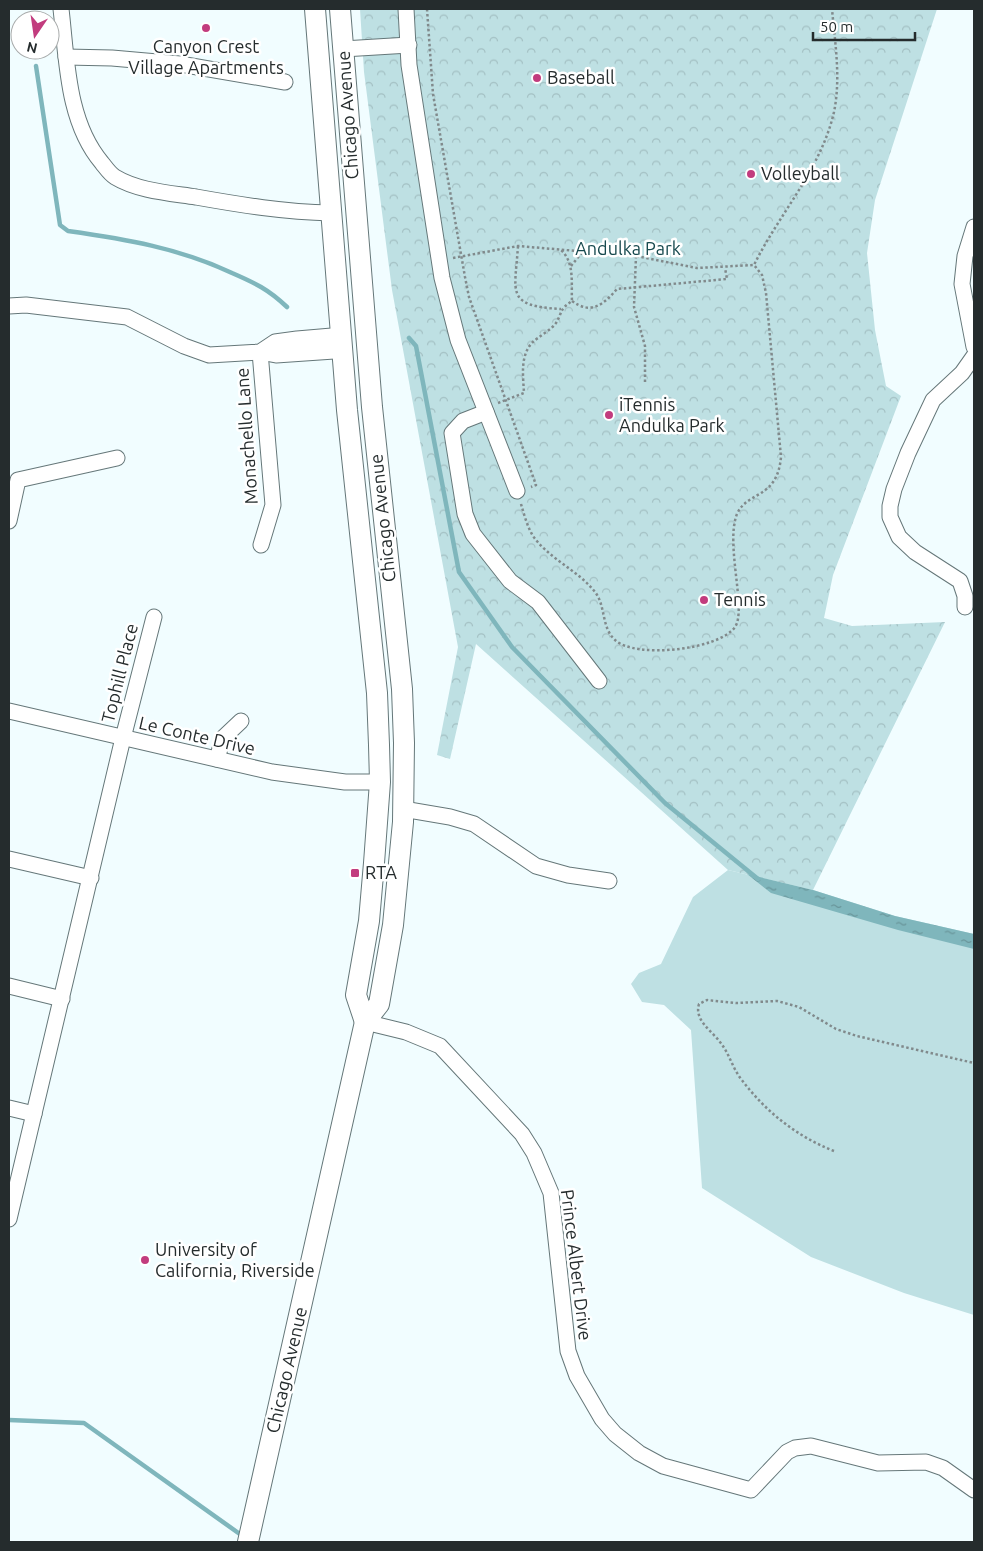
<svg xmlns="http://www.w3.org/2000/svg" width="983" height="1551" viewBox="0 0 983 1551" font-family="Ubuntu,sans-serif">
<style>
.green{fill:#bee0e3}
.park{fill:url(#park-crowns)}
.water{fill:url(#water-ripples)}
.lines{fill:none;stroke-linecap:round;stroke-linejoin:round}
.stream{stroke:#7fb6bc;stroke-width:4.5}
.minor-casing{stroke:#657779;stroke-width:17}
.major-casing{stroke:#657779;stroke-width:22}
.path{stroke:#818a8c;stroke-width:2.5;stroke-dasharray:2.5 2.5;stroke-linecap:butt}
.minor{stroke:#fff;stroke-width:15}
.major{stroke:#fff;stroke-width:20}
.poi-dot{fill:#c23c7e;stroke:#fff;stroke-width:2}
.labels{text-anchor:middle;stroke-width:5;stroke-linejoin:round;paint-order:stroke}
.poi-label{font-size:18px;fill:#252c2d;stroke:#fff;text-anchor:start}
.street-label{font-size:18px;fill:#252c2d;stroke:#fff}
.park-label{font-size:18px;fill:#17494e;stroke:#fff}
</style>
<defs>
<pattern id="park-crowns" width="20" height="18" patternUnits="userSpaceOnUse" patternTransform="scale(1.25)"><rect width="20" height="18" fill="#bee0e3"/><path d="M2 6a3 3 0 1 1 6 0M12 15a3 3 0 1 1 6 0" fill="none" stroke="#a3c0c3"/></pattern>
<pattern id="water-ripples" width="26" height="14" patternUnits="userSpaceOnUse" patternTransform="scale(1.25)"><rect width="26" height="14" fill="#7fb6bc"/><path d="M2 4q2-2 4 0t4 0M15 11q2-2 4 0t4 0" fill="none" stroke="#689499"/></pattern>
</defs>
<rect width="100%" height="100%" fill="#f1fdff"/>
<!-- green -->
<polygon class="green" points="728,870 813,890 895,916 974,934 974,1315 904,1293 811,1257 702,1188 691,1030 664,1005 642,1002 631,984 639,973 661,964 693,897"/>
<!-- park -->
<polygon class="park" points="360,9 937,9 875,200 867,253 875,330 886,386 901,396 833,575 824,618 852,626 945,622 813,890 728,870 476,644 450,759 437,755 458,647 392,290 364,72"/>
<!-- water -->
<polygon class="water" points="747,874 813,890 895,916 974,934 974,949 898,930 771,893"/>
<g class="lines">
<!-- stream -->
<g class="stream">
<path d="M36,66L60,225L68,231C125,239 179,248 232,273C255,283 268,289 287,307"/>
<polyline points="409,338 416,346 459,572 512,647 665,803 758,879"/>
<polyline points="9,1420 84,1423 244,1537"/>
</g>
<defs>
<g id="minor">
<path d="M61,9C67,60 67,122 102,163C106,168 110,174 115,177C138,191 170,193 196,197C241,205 284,212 331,213"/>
<polyline points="406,9 409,65 442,278 458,340 517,491"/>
<polyline points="343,49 409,45"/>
<polyline points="66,57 112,58 180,64 285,82"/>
<polyline points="974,227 965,256 962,284 974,347"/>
<polyline points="9,306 26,305 127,317 184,346 209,355 260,352 276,355 334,351 342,342 332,336 297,339 275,342 260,352"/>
<polyline points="260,352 273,505 261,545"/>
<polyline points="486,412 463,421 452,433 465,514 473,534 510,581 538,602 599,681"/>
<polyline points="9,521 18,480 117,458"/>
<polyline points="965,607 965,596 960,581 915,552 899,537 890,517 890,506 894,489 908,453 933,400 962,373 974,356"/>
<polyline points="9,711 272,772 345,782 380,782"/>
<polyline points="217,759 223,738 241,721"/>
<polyline points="403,809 450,817 474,824 536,866 568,875 609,881"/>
<polyline points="9,859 91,878"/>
<polyline points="9,986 62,999"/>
<polyline points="365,1022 406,1032 440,1046 522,1134 534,1153 551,1193 568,1351 577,1376 602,1419 615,1434 639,1453 663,1466 751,1490 787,1452 795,1448 811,1446 878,1463 926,1462 943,1468 974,1490"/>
<polyline points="9,1108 34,1114"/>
<polyline points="9,1219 123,738 154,617"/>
</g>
<g id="major">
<polyline points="315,9 347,410 377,693 379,745 380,782 374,863 369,921 356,995 365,1022"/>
<polyline points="248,1542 365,1022 379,1004 393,925 403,822 404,743 402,689 372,407 340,9"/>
</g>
</defs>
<!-- minor casing -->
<use href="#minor" class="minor-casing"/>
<!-- major casing -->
<use href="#major" class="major-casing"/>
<!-- path -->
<g class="path">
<polyline points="427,9 433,94 465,277 469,297 536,485 531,487"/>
<path d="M518,246C515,293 505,306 561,309"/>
<polyline points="636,256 634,307 645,346 645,384"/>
<polyline points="453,258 518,246 636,256 697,268 754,265"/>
<polyline points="571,266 584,250"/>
<path d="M572,301C591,315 603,305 617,289L727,279L725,268"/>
<path d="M498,403L524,393C523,374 519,350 538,338C544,333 552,329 556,323C563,311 559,310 572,301C571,283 575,263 561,250"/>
<path d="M521,504C524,514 527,526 533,536C549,559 578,570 595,592C606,606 601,627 615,640C635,659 719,650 735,627C747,610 725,544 737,514C748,490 777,500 781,457L766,293L762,275L754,265C779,214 821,169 834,112C841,78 835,43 832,9"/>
<path d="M834,1151C796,1136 766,1112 741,1079C732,1067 729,1053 720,1042C711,1030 694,1020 699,1004L707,1000L736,1003L777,1001L799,1007L836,1029L857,1036L974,1063"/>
</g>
<!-- minor -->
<use href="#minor" class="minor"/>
<!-- major -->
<use href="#major" class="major"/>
</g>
<!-- markers -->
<g class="poi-dot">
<circle cx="206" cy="28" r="5"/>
<circle cx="537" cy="78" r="5"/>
<circle cx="751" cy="174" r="5"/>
<circle cx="609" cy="415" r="5"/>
<circle cx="704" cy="600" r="5"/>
<rect x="350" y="868" width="10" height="10" rx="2.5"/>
<circle cx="145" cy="1260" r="5"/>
</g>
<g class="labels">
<!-- poi labels -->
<g class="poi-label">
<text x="206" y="53" text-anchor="middle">Canyon Crest<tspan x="206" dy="21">Village Apartments</tspan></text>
<text x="547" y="84">Baseball</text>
<text x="761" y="180">Volleyball</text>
<text x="619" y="411">iTennis<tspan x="619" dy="21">Andulka Park</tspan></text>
<text x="714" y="606">Tennis</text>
<text x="365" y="879">RTA</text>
<text x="155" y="1256">University of<tspan x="155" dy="21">California, Riverside</tspan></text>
</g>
<!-- street labels -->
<g class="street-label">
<text transform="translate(348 115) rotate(-94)" y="6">Chicago Avenue</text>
<text transform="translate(247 436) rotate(-94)" y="6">Monachello Lane</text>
<text transform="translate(383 518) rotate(-96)" y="6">Chicago Avenue</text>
<text transform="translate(120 673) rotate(-76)" y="6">Tophill Place</text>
<text transform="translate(197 736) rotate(13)" y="6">Le Conte Drive</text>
<text transform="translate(576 1265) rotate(83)" y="6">Prince Albert Drive</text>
<text transform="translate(287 1370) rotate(-77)" y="6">Chicago Avenue</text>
</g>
<!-- park labels -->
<g class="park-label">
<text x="628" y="255">Andulka Park</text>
</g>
</g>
<!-- border -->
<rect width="983" height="1551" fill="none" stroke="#252c2d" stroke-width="20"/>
<!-- north arrow -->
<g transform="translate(35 35) rotate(193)"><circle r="24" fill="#ffffff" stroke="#a8abab"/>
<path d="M0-4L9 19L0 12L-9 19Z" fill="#c23c7e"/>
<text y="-8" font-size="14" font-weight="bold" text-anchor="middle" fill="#252c2d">N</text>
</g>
<!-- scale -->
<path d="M813 32v8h102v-8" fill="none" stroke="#252c2d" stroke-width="2.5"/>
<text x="820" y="32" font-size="15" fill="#252c2d" stroke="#ffffff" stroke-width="4" paint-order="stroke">50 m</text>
</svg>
